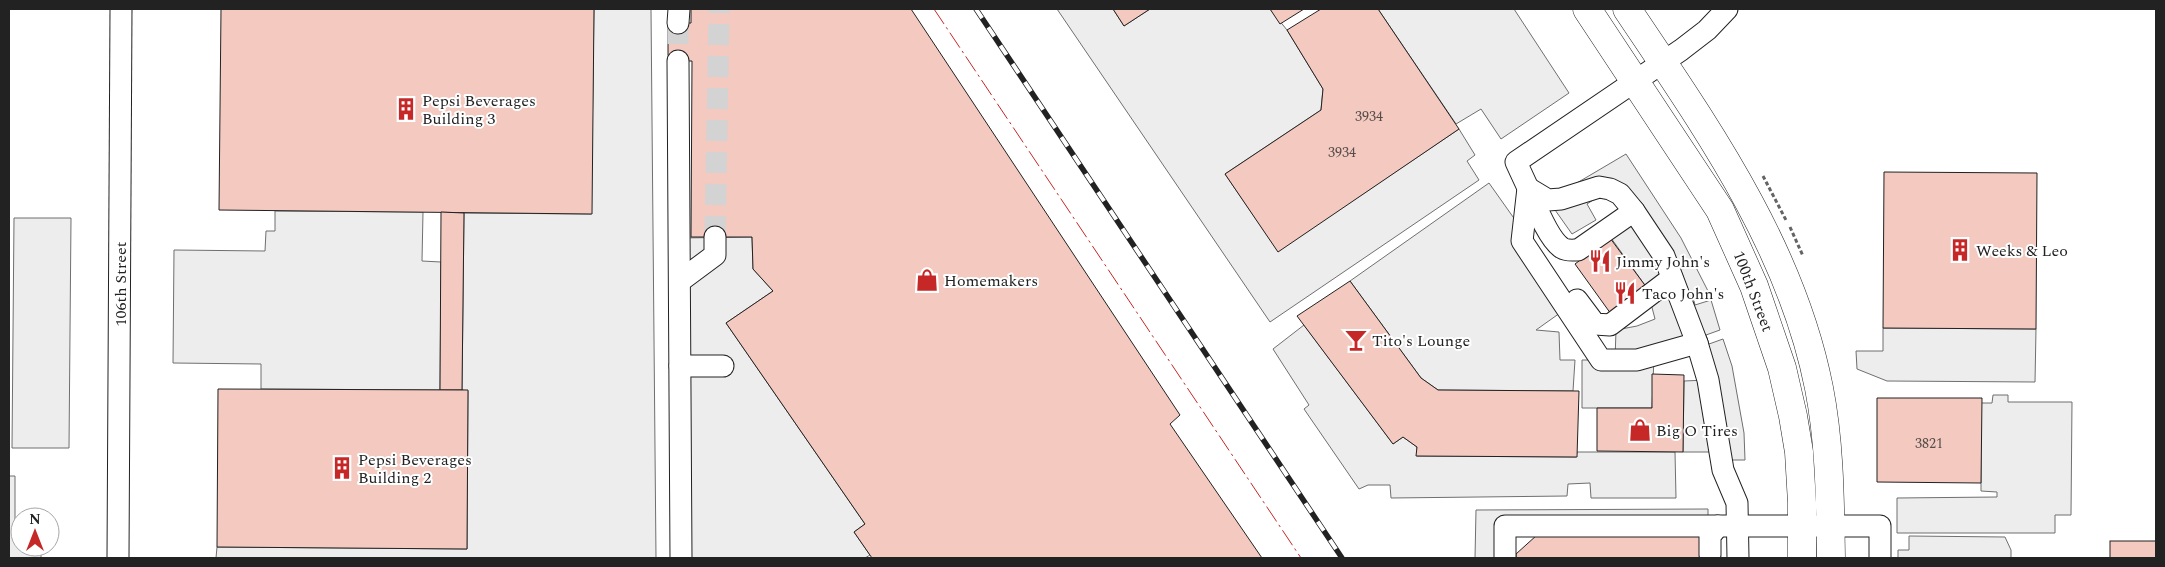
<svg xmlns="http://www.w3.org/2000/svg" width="2165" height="567" viewBox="0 0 2165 567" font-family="Spectral,serif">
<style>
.parking{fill:#ededed;stroke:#6f6f6f}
.building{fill:#f3c9c0;stroke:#222}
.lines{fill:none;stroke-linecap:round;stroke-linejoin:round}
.minor-tunnel{stroke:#d3d3d3;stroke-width:21;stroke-dasharray:21 11;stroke-linecap:butt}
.minor-casing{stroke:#222;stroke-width:23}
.major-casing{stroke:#222;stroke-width:29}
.path{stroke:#646464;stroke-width:3;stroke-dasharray:4 2.5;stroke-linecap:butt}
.minor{stroke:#fff;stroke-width:21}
.major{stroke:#fff;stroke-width:28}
.rail-casing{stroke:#222;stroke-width:5.5}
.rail{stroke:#fff;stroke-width:4;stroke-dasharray:11;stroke-linecap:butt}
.power{stroke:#c62828;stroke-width:1;stroke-dasharray:18 4 2.5 4;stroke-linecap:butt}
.labels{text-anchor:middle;stroke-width:4;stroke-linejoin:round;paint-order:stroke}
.number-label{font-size:14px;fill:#564c4a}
.poi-label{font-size:16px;fill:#222;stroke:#fff;text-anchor:start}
.street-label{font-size:16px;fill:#222;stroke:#fff}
</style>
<rect width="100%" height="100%" fill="#fff"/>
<!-- parking -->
<g class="parking">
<polygon points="594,9 651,9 656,558 216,558 217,547 467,549 468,391 462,390 464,213 591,214"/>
<polygon points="1057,9 1113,9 1124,26 1150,9 1270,9 1287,30 1323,89 1321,110 1225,174 1278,251 1459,129 1475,155 1467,161 1479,180 1270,322"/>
<polygon points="1378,9 1514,9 1569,93 1501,139 1481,109 1456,124"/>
<polygon points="1626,154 1681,238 1708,291 1693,297 1695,305 1711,300 1720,330 1706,335 1709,344 1723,339 1732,366 1744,433 1745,460 1721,460 1719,452 1683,452 1684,381 1707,380 1697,343 1654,356 1652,408 1582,408 1582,360 1615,360 1616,330 1637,326 1655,319 1647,288 1611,238 1634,211 1610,189 1587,204 1596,220 1572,234 1548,200"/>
<polygon points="1489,183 1523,231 1567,308 1536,330 1559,332 1560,360 1575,360 1573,391 1438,390 1421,378 1350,281"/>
<polygon points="275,211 423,212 422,261 441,262 440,390 261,389 261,364 173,363 174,250 265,251 266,231 275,231"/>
<polygon points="14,218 71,218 69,448 12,448"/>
<polygon points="752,237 753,269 773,291 726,323 865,524 854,532 870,555 865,558 681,558 680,238"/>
<polygon points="1304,325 1393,444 1403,437 1417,447 1417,456 1576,457 1577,452 1675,452 1676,498 1591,498 1590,483 1568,484 1567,496 1391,498 1390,485 1368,485 1359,489 1304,409 1309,405 1273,349"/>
<polygon points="1883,328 2036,329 2035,382 1887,381 1857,369 1856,351 1883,351"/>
<polygon points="1993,395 2008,395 2008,402 2072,402 2071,515 2055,515 2055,533 1897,533 1897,498 1997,497 1997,492 1981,491 1981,403 1992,403"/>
<polygon points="9,476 15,476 15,543 20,543 20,547 41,547 41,558 9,558"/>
<polygon points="1708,509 1708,526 1505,526 1505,558 1475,558 1476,510"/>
<polygon points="1909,536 2005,537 2011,550 2011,558 1898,558 1898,550 1909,550"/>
</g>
<!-- building -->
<g class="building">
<polygon points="221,9 594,9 592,214 219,210"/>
<polygon points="691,9 911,9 1180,415 1170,424 1262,558 872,558 854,532 865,524 726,323 773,291 753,269 752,237 691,237 692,61 668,61 668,23 691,23"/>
<polygon points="1113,9 1150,9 1124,26"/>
<polygon points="1270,9 1304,9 1280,24"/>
<polygon points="1321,9 1378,9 1459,129 1278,252 1225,174 1321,110 1323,89 1287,30"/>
<polygon points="1884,172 2037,173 2036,329 1883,328"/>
<polygon points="441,212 464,213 462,390 440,390"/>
<polygon points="1610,238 1647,288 1611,314 1575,264"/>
<polygon points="1350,281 1421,378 1438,390 1579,391 1577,457 1416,456 1417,447 1403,437 1393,444 1297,316"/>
<polygon points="1652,374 1684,375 1683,452 1597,451 1597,408 1652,408"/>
<polygon points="218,389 468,390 467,549 217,547"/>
<polygon points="1877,398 1982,398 1981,483 1877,482"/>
<polygon points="1702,534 1719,558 1516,558 1516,554 1537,535"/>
<rect x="2110" y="541" width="46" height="17"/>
</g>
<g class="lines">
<!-- minor-tunnel -->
<g class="minor-tunnel">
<polyline points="678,23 678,61"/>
<polyline points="715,237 719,9"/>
</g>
<defs>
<g id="minor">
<polyline points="678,23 679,9"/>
<polyline points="678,61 681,558"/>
<polyline points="1528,188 1548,200 1561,199 1599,187 1610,189 1620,194 1634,211 1664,256 1697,343 1708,380 1723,470 1737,503 1738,558"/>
<path d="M1528,188C1535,204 1548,239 1562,248C1567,251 1572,250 1578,250L1634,211"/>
<polyline points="680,281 715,255 715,237"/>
<polyline points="1577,300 1595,324 1610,325 1672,278"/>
<polyline points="1697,343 1637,360 1601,360 1522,241 1528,188 1516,162 1681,50 1707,30 1727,9"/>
<polyline points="680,366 723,366"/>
<polyline points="1710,555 1710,536 1718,526"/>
<polyline points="118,558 121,9"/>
<polyline points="1505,558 1505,526 1880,526 1880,558"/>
</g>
<g id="major">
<polyline points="1587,9 1720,210 1754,286 1782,368 1793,416 1799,452 1802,503 1802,558"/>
<path d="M1627,9C1706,127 1791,246 1819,388C1830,444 1830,501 1831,558"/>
</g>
</defs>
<!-- minor casing -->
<use href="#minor" class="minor-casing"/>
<!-- major casing -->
<use href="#major" class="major-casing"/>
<!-- path -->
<g class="path">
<polyline points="1763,176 1787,222"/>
<polyline points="1790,227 1803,256"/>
</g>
<!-- minor -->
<use href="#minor" class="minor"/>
<!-- major -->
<use href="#major" class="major"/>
<defs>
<polyline id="rail" points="976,9 1342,558"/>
</defs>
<!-- rail casing -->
<use href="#rail" class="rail-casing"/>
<!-- rail -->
<use href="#rail" class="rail"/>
<!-- power -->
<polyline class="power" points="934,9 1301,558"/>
</g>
<!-- icons -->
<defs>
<symbol id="building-bare" viewBox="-9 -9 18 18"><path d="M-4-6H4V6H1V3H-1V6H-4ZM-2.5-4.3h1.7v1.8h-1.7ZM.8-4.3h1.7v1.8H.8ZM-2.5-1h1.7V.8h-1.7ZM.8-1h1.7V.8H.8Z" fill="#c62828" stroke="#fff" stroke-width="2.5" paint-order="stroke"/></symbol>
<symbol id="restaurant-bare" viewBox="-9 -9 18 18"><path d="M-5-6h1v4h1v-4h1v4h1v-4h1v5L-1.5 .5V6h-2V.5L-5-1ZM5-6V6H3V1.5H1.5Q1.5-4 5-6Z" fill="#c62828" stroke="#fff" stroke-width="2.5" paint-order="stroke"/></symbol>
<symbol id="shop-bare" viewBox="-9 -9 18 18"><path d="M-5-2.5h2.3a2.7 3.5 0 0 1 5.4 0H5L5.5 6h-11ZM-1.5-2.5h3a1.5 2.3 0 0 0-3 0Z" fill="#c62828" stroke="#fff" stroke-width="2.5" paint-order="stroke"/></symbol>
<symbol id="bar-bare" viewBox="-9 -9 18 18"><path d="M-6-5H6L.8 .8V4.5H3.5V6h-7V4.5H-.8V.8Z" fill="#c62828" stroke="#fff" stroke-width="2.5" paint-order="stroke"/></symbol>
</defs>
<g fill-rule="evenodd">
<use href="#building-bare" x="390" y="93" width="32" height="32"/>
<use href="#building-bare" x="1944" y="234" width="32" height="32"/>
<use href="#restaurant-bare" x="1584" y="245" width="32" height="32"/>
<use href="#shop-bare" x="911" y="264" width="32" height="32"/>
<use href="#restaurant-bare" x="1609" y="277" width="32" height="32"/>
<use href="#bar-bare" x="1340" y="324" width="32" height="32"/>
<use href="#shop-bare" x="1624" y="414" width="32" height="32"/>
<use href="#building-bare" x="326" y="452" width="32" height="32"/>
</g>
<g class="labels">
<!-- number labels -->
<g class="number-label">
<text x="1369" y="121">3934</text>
<text x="1342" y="157">3934</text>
<text x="1929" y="448">3821</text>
</g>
<!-- poi labels -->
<g class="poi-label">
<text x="422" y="106">Pepsi Beverages<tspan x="422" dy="18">Building 3</tspan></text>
<text x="1976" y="256">Weeks &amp; Leo</text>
<text x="1616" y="267">Jimmy John's</text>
<text x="944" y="286">Homemakers</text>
<text x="1642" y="299">Taco John's</text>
<text x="1372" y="346">Tito's Lounge</text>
<text x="1656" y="436">Big O Tires</text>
<text x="358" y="465">Pepsi Beverages<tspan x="358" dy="18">Building 2</tspan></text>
</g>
<!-- street labels -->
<g class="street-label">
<text transform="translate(120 284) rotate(-90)" y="6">106th Street</text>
<text transform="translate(1754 291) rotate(69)" y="6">100th Street</text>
</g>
</g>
<!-- border -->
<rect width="2165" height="567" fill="none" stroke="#222222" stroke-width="20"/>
<!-- north arrow -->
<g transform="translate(35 532)"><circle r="24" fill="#ffffff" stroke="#a7a7a7"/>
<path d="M0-4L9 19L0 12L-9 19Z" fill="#c62828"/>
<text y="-8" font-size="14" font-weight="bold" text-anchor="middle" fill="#222222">N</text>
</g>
</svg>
